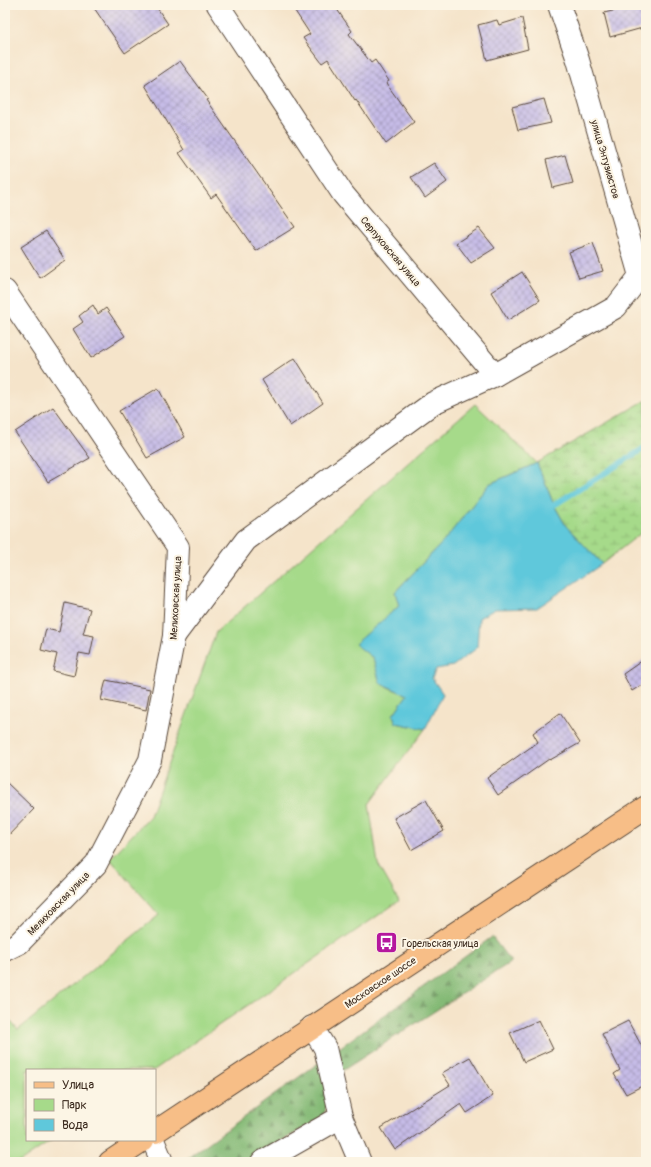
<svg xmlns="http://www.w3.org/2000/svg" width="651" height="1167" viewBox="0 0 651 1167" font-family="Pangolin,sans-serif">
<style>
.green{fill:#a6da8a;stroke:#708254}
.forest{fill:url(#forest-firs);stroke:#60724a}
.wetland{fill:url(#wetland-marsh);stroke:#708254}
.water{fill:#5fc8db;stroke:#4d797c}
.lines{fill:none;stroke-linecap:round;stroke-linejoin:round}
.stream{stroke:#5fc8db;stroke-width:6}
.building{fill:url(#building-cross-hatch)}
.minor-casing{stroke:#574638;stroke-width:24}
.major-casing{stroke:#574638;stroke-width:24}
.minor{stroke:#fff;stroke-width:22}
.major{stroke:#f7be87;stroke-width:22}
.labels{text-anchor:middle;stroke-width:4;stroke-linejoin:round;paint-order:stroke}
.street-label{font-size:10px;fill:#3b2a1e;stroke:#fcf5e5}
.poi-label{font-size:10px;fill:#3b2a1e;stroke:#fcf5e5;text-anchor:start}
</style>
<defs>
<pattern id="forest-firs" width="22" height="20" patternUnits="userSpaceOnUse"><rect width="22" height="20" fill="#84ba76"/><path d="M5 1l3.5 6h-7zM16 11l3.5 6h-7z" fill="#6d9760"/></pattern>
<pattern id="wetland-marsh" width="20" height="14" patternUnits="userSpaceOnUse"><rect width="20" height="14" fill="#a6da8a"/><path d="M1 5h8M5 5V1M11 12h8M15 12V8" fill="none" stroke="#90bb77"/></pattern>
<pattern id="building-cross-hatch" width="8" height="8" patternUnits="userSpaceOnUse"><rect width="8" height="8" fill="#c6bce7"/><path d="M0 0l8 8M0 8l8-8" fill="none" stroke="#a299bb"/></pattern>
</defs>
<rect width="100%" height="100%" fill="#fcf5e5"/>
<filter id="ink" filterUnits="userSpaceOnUse"><feTurbulence type="fractalNoise" baseFrequency=".025" numOctaves="2"/><feDisplacementMap in="SourceGraphic" scale="8" xChannelSelector="R" yChannelSelector="G"/><feConvolveMatrix kernelMatrix="1 2 1 2 8 2 1 2 1" color-interpolation-filters="sRGB"/></filter>
<filter id="wash" filterUnits="userSpaceOnUse"><feTurbulence type="fractalNoise" baseFrequency=".012" numOctaves="4" result="noise"/><feDisplacementMap in="SourceGraphic" scale="16" xChannelSelector="R" yChannelSelector="G"/><feGaussianBlur stdDeviation="0.9" result="paint"/><feColorMatrix in="noise" values="0 0 0 0 0 0 0 0 0 0 0 0 0 0 0 0 0 1.4 0 .05"/><feComposite in="paint" operator="in"/></filter>
<g filter="url(#wash)">
<rect width="100%" height="100%" fill="#f5e4ca"/>
<!-- green -->
<polygon class="green" points="475,404 537,463 489,484 444,541 395,592 399,606 356,644 373,658 380,683 390,688 407,695 393,715 396,723 425,729 369,804 378,864 399,901 154,1070 27,1070 27,1140 52,1140 20,1162 5,1162 5,1015 18,1030 159,915 110,859 150,816 216,632"/>
<!-- forest -->
<polygon class="forest" points="492,937 511,962 331,1078 324,1117 243,1162 182,1162"/>
<!-- wetland -->
<polygon class="wetland" points="646,400 646,529 602,564 566,526 554,505 537,463"/>
<!-- water -->
<polygon class="water" points="537,463 554,505 566,526 602,564 537,608 495,609 479,618 477,648 453,666 436,669 432,678 443,694 425,729 396,723 393,715 407,695 380,683 373,658 355,644 399,606 395,592 444,541 489,484"/>
<g class="lines">
<!-- stream -->
<polyline class="stream" points="554,505 646,447"/>
</g>
<g id="blocks">
<!-- building -->
<g class="building">
<polygon points="92,5 155,5 168,24 125,53"/>
<polygon points="291,5 334,5 352,31 349,34 371,63 375,60 389,81 386,83 414,122 386,144 356,100 355,101 328,59 322,63 303,38 310,34"/>
<polygon points="638,5 646,5 646,27 610,37 604,13"/>
<polygon points="522,18 528,49 487,60 478,25 497,20 499,25"/>
<polygon points="180,61 208,99 206,100 295,227 256,251 216,194 211,198 179,153 184,150 145,85"/>
<polygon points="544,99 551,123 518,130 512,107"/>
<polygon points="565,155 573,183 553,188 546,160"/>
<polygon points="434,163 447,182 425,198 411,177"/>
<polygon points="479,228 495,248 471,263 456,243"/>
<polygon points="46,231 65,260 40,278 21,247"/>
<polygon points="593,243 603,271 579,278 569,252"/>
<polygon points="522,272 540,300 508,320 491,292"/>
<polygon points="93,305 98,314 106,308 125,336 91,358 73,329 83,322 79,316"/>
<polygon points="295,358 323,403 290,426 262,380"/>
<polygon points="158,388 185,437 147,458 119,411"/>
<polygon points="53,407 90,458 48,482 15,432"/>
<polygon points="65,603 90,609 83,634 94,636 90,655 79,653 74,676 53,671 57,654 41,650 46,629 59,632"/>
<polygon points="646,658 646,682 632,691 623,674"/>
<polygon points="106,680 150,689 146,710 101,700"/>
<polygon points="560,713 580,743 550,760 549,759 498,795 487,778 538,742 533,733"/>
<polygon points="5,781 34,809 5,839"/>
<polygon points="426,800 444,831 411,850 394,818"/>
<polygon points="539,1020 553,1049 524,1062 510,1033"/>
<polygon points="628,1021 646,1054 646,1084 626,1094 614,1074 620,1070 602,1034"/>
<polygon points="470,1057 493,1096 467,1113 461,1104 395,1150 381,1128 450,1085 442,1073"/>
</g>
</g>
</g>
<g filter="url(#ink)">
<use href="#blocks" fill-opacity="0" stroke="#574638" stroke-width="1"/>
<g class="lines">
<defs>
<g id="minor">
<polyline points="218,5 343,194 495,375 616,307 640,276 578,60 559,5"/>
<polyline points="5,291 178,547 174,636 150,760 96,864 19,943 5,950"/>
<polyline points="174,636 246,540 433,403 495,375"/>
<polyline points="312,1027 325,1048 341,1117 360,1162"/>
<polyline points="153,1140 162,1162"/>
<polyline points="262,1162 341,1117"/>
</g>
<g id="major">
<polyline points="155,1132 646,807"/>
<polyline points="110,1162 143,1140"/>
</g>
</defs>
<!-- minor casing -->
<use href="#minor" class="minor-casing"/>
<!-- major casing -->
<use href="#major" class="major-casing"/>
<!-- minor -->
<use href="#minor" class="minor"/>
<!-- major -->
<use href="#major" class="major"/>
</g>
</g>
<!-- icons -->
<defs>
<symbol id="bus-square" viewBox="-11 -11 22 22"><rect x="-9" y="-9" width="18" height="18" rx="4" fill="#b5179e" stroke="#fcf5e5"/><path d="M-5-6H5V4H4V6H2V4H-2V6H-4V4H-5ZM-3.5-4V0h7V-4ZM-3.5 1.2v1.5H-2V1.2ZM2 1.2v1.5H3.5V1.2Z" fill="#fff"/></symbol>
</defs>
<g fill-rule="evenodd">
<use href="#bus-square" x="374" y="930" width="25" height="25"/>
</g>
<g class="labels">
<!-- street labels -->
<g class="street-label">
<text transform="translate(606 159) rotate(74)" y="4">улица Энтузиастов</text>
<text transform="translate(391 251) rotate(50)" y="4">Серпуховская улица</text>
<text transform="translate(175 598) rotate(-87)" y="4">Мелиховская улица</text>
<text transform="translate(58 903) rotate(-46)" y="4">Мелиховская улица</text>
<text transform="translate(380 982) rotate(-34)" y="4">Московское шоссе</text>
</g>
<!-- poi labels -->
<g class="poi-label">
<text x="402" y="947">Горельская улица</text>
</g>
</g>
<!-- margin -->
<rect width="651" height="1167" fill="none" stroke="#fcf5e5" stroke-width="20"/>
<!-- legend -->
<rect x="26" y="1069" width="130" height="72" fill="#fcf5e5" stroke="#afa495"/>
<rect x="34" y="1082" width="20" height="6" fill="#f7be87" stroke="#afa495"/>
<text x="62" y="1089" font-size="12" fill="#3b2a1e">Улица</text>
<rect x="34" y="1099" width="20" height="12" fill="#a6da8a" stroke="#afa495"/>
<text x="62" y="1109" font-size="12" fill="#3b2a1e">Парк</text>
<rect x="34" y="1119" width="20" height="12" fill="#5fc8db" stroke="#afa495"/>
<text x="62" y="1129" font-size="12" fill="#3b2a1e">Вода</text>
</svg>
